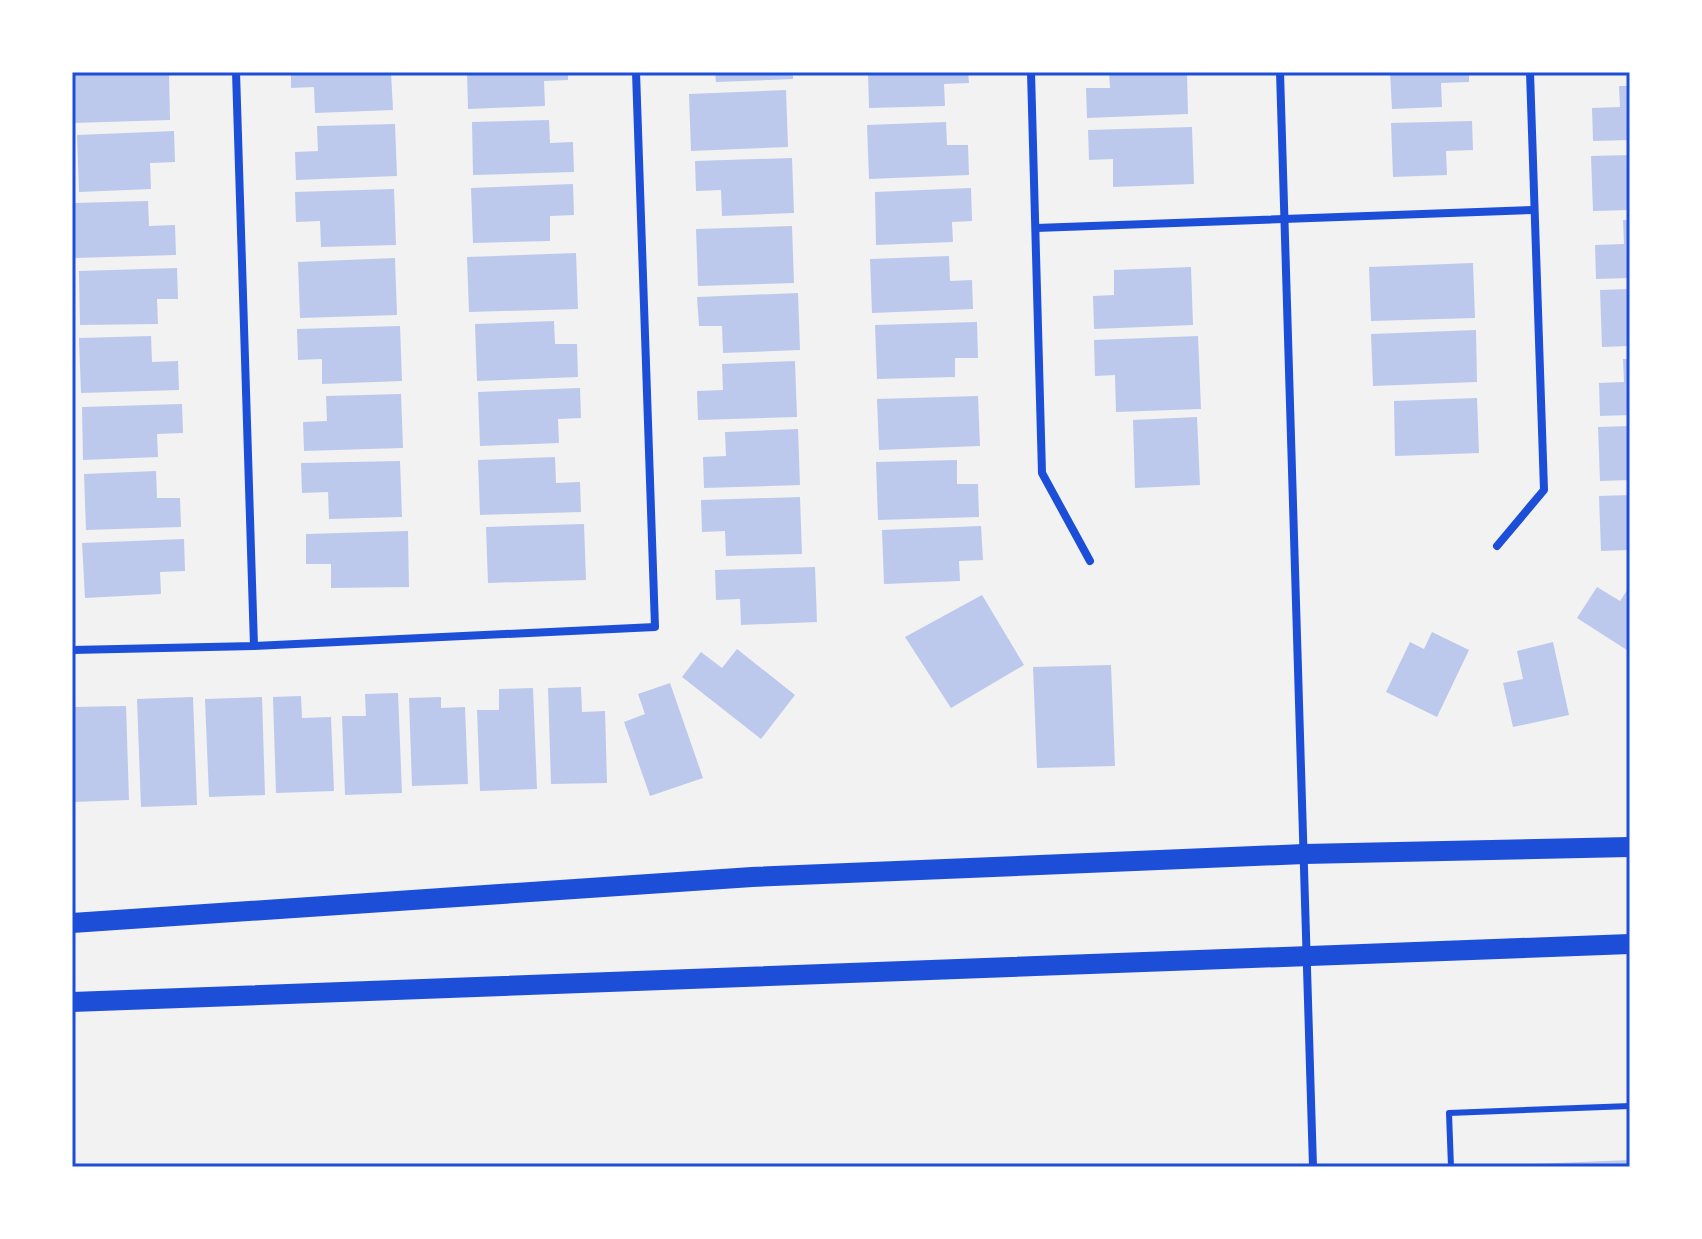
<svg xmlns="http://www.w3.org/2000/svg" width="1702" height="1239" viewBox="0 0 1702 1239" font-family="Mulish,sans-serif">
<style>
.building{fill:#bdc9ec}
.lines{fill:none;stroke-linecap:round;stroke-linejoin:round}
.service{stroke:#1d4ed8;stroke-width:6}
.minor{stroke:#1d4ed8;stroke-width:8}
.primary{stroke:#1d4ed8;stroke-width:20}
.neatline{fill:none;stroke:#1d4ed8;stroke-width:3}
</style>
<rect width="100%" height="100%" fill="#f2f2f2"/>
<!-- building -->
<g class="building">
<polygon points="72,72 169,72 170,120 73,123"/>
<polygon points="291,72 391,72 393,110 315,113 314,87 291,88"/>
<polygon points="467,72 568,72 568,80 544,81 545,106 468,109"/>
<polygon points="715,72 793,72 793,79 716,82"/>
<polygon points="868,72 968,72 969,83 944,84 945,106 869,108"/>
<polygon points="1109,72 1187,72 1188,114 1087,118 1086,88 1110,88"/>
<polygon points="1390,72 1469,72 1469,82 1441,83 1442,107 1392,109"/>
<polygon points="1619,86 1630,86 1630,140 1593,141 1592,108 1620,107"/>
<polygon points="786,90 788,147 691,151 689,94"/>
<polygon points="549,120 550,143 573,142 574,172 473,175 472,122"/>
<polygon points="1472,121 1473,150 1446,151 1447,175 1393,177 1391,123"/>
<polygon points="946,122 947,145 968,145 969,175 869,179 867,125"/>
<polygon points="395,124 397,176 296,180 295,152 318,151 317,126"/>
<polygon points="1192,127 1194,184 1113,187 1113,159 1089,160 1088,130"/>
<polygon points="174,131 175,162 150,163 151,189 79,192 77,135"/>
<polygon points="1630,155 1630,210 1593,211 1591,156"/>
<polygon points="792,158 794,213 722,216 721,190 696,191 695,161"/>
<polygon points="573,184 574,215 550,216 550,241 473,243 471,188"/>
<polygon points="971,188 972,221 952,222 953,242 876,245 875,192"/>
<polygon points="394,189 396,245 321,247 320,221 296,222 295,192"/>
<polygon points="148,201 149,226 175,225 176,255 75,258 73,203"/>
<polygon points="1623,220 1630,220 1630,278 1596,279 1595,245 1624,244"/>
<polygon points="792,226 794,283 698,286 696,229"/>
<polygon points="576,253 578,309 469,312 467,257"/>
<polygon points="949,256 950,281 972,280 973,309 872,313 870,259"/>
<polygon points="395,258 397,315 300,318 298,262"/>
<polygon points="1473,263 1475,318 1371,321 1369,267"/>
<polygon points="1191,267 1193,325 1094,329 1093,296 1114,295 1114,270"/>
<polygon points="177,268 178,299 157,299 158,324 80,325 79,271"/>
<polygon points="1630,289 1630,346 1602,347 1600,290"/>
<polygon points="798,293 800,350 723,353 722,326 699,326 697,297"/>
<polygon points="554,321 555,344 577,344 578,377 477,381 475,324"/>
<polygon points="977,322 978,358 955,358 955,377 877,379 875,325"/>
<polygon points="400,326 402,381 322,384 322,359 298,360 297,329"/>
<polygon points="1476,330 1477,382 1373,386 1371,334"/>
<polygon points="151,336 152,362 178,361 179,390 81,393 79,338"/>
<polygon points="1198,336 1201,409 1116,412 1115,375 1095,376 1094,340"/>
<polygon points="1623,359 1630,359 1630,415 1600,416 1599,383 1624,382"/>
<polygon points="795,361 797,417 698,420 697,391 723,390 722,364"/>
<polygon points="580,388 581,418 558,419 559,443 480,446 478,392"/>
<polygon points="401,394 403,448 304,451 303,422 327,421 326,396"/>
<polygon points="978,396 980,446 879,450 877,399"/>
<polygon points="1477,398 1479,453 1395,456 1394,401"/>
<polygon points="182,404 183,433 157,434 158,457 83,460 82,407"/>
<polygon points="1197,417 1200,485 1135,488 1133,420"/>
<polygon points="1630,426 1630,480 1600,481 1598,427"/>
<polygon points="798,429 800,485 704,488 703,457 726,456 725,432"/>
<polygon points="555,457 556,483 580,482 581,512 480,515 478,460"/>
<polygon points="957,460 957,484 978,484 979,517 878,520 876,462"/>
<polygon points="400,461 402,517 329,519 328,492 302,493 301,463"/>
<polygon points="156,471 157,498 180,498 181,527 86,530 84,474"/>
<polygon points="1630,495 1630,550 1601,551 1599,496"/>
<polygon points="800,497 802,554 726,556 725,531 702,532 701,500"/>
<polygon points="584,524 586,580 488,583 486,527"/>
<polygon points="981,526 983,560 959,561 960,581 884,584 882,530"/>
<polygon points="408,531 409,587 331,588 331,564 306,564 306,534"/>
<polygon points="184,539 185,571 160,572 161,594 85,598 82,543"/>
<polygon points="815,567 817,622 741,625 740,599 716,600 715,570"/>
<polygon points="1630,586 1630,652 1577,618 1597,587 1620,601"/>
<polygon points="982,595 1024,665 951,708 905,637"/>
<polygon points="1432,632 1469,650 1437,717 1386,692 1410,642 1424,649"/>
<polygon points="1553,642 1569,715 1513,727 1503,683 1523,679 1517,651"/>
<polygon points="737,649 795,695 761,739 682,677 701,652 722,668"/>
<polygon points="1111,665 1115,766 1037,768 1033,667"/>
<polygon points="670,683 703,778 650,796 624,722 645,714 638,694"/>
<polygon points="581,687 582,712 605,711 607,783 551,784 548,688"/>
<polygon points="533,688 537,789 480,791 477,710 499,710 499,689"/>
<polygon points="398,693 402,793 345,795 342,716 366,716 365,694"/>
<polygon points="301,696 302,718 331,717 334,791 276,793 273,697"/>
<polygon points="193,697 197,805 141,807 137,699"/>
<polygon points="262,697 265,795 209,797 205,699"/>
<polygon points="441,697 441,708 465,707 468,784 412,786 409,698"/>
<polygon points="126,706 129,800 73,802 72,707"/>
<polygon points="1630,1160 1630,1167 1532,1167 1532,1164"/>
</g>
<g class="lines">
<!-- service -->
<polyline class="service" points="1451,1167 1449,1113 1630,1106"/>
<!-- minor -->
<g class="minor">
<polyline points="236,72 254,646"/>
<polyline points="1031,72 1042,473 1090,561"/>
<polyline points="1280,72 1313,1167"/>
<polyline points="1036,228 1534,210"/>
<polyline points="1497,546 1544,490 1530,72"/>
<polyline points="72,650 254,646 655,627 636,72"/>
</g>
<!-- primary -->
<g class="primary">
<polyline points="72,923 752,877 1304,854 1630,847"/>
<polyline points="72,1002 1630,944"/>
</g>
</g>
<!-- border -->
<rect width="1702" height="1239" fill="none" stroke="#ffffff" stroke-width="148"/>
<rect x="74" y="74" width="1554" height="1091" class="neatline"/>
</svg>
